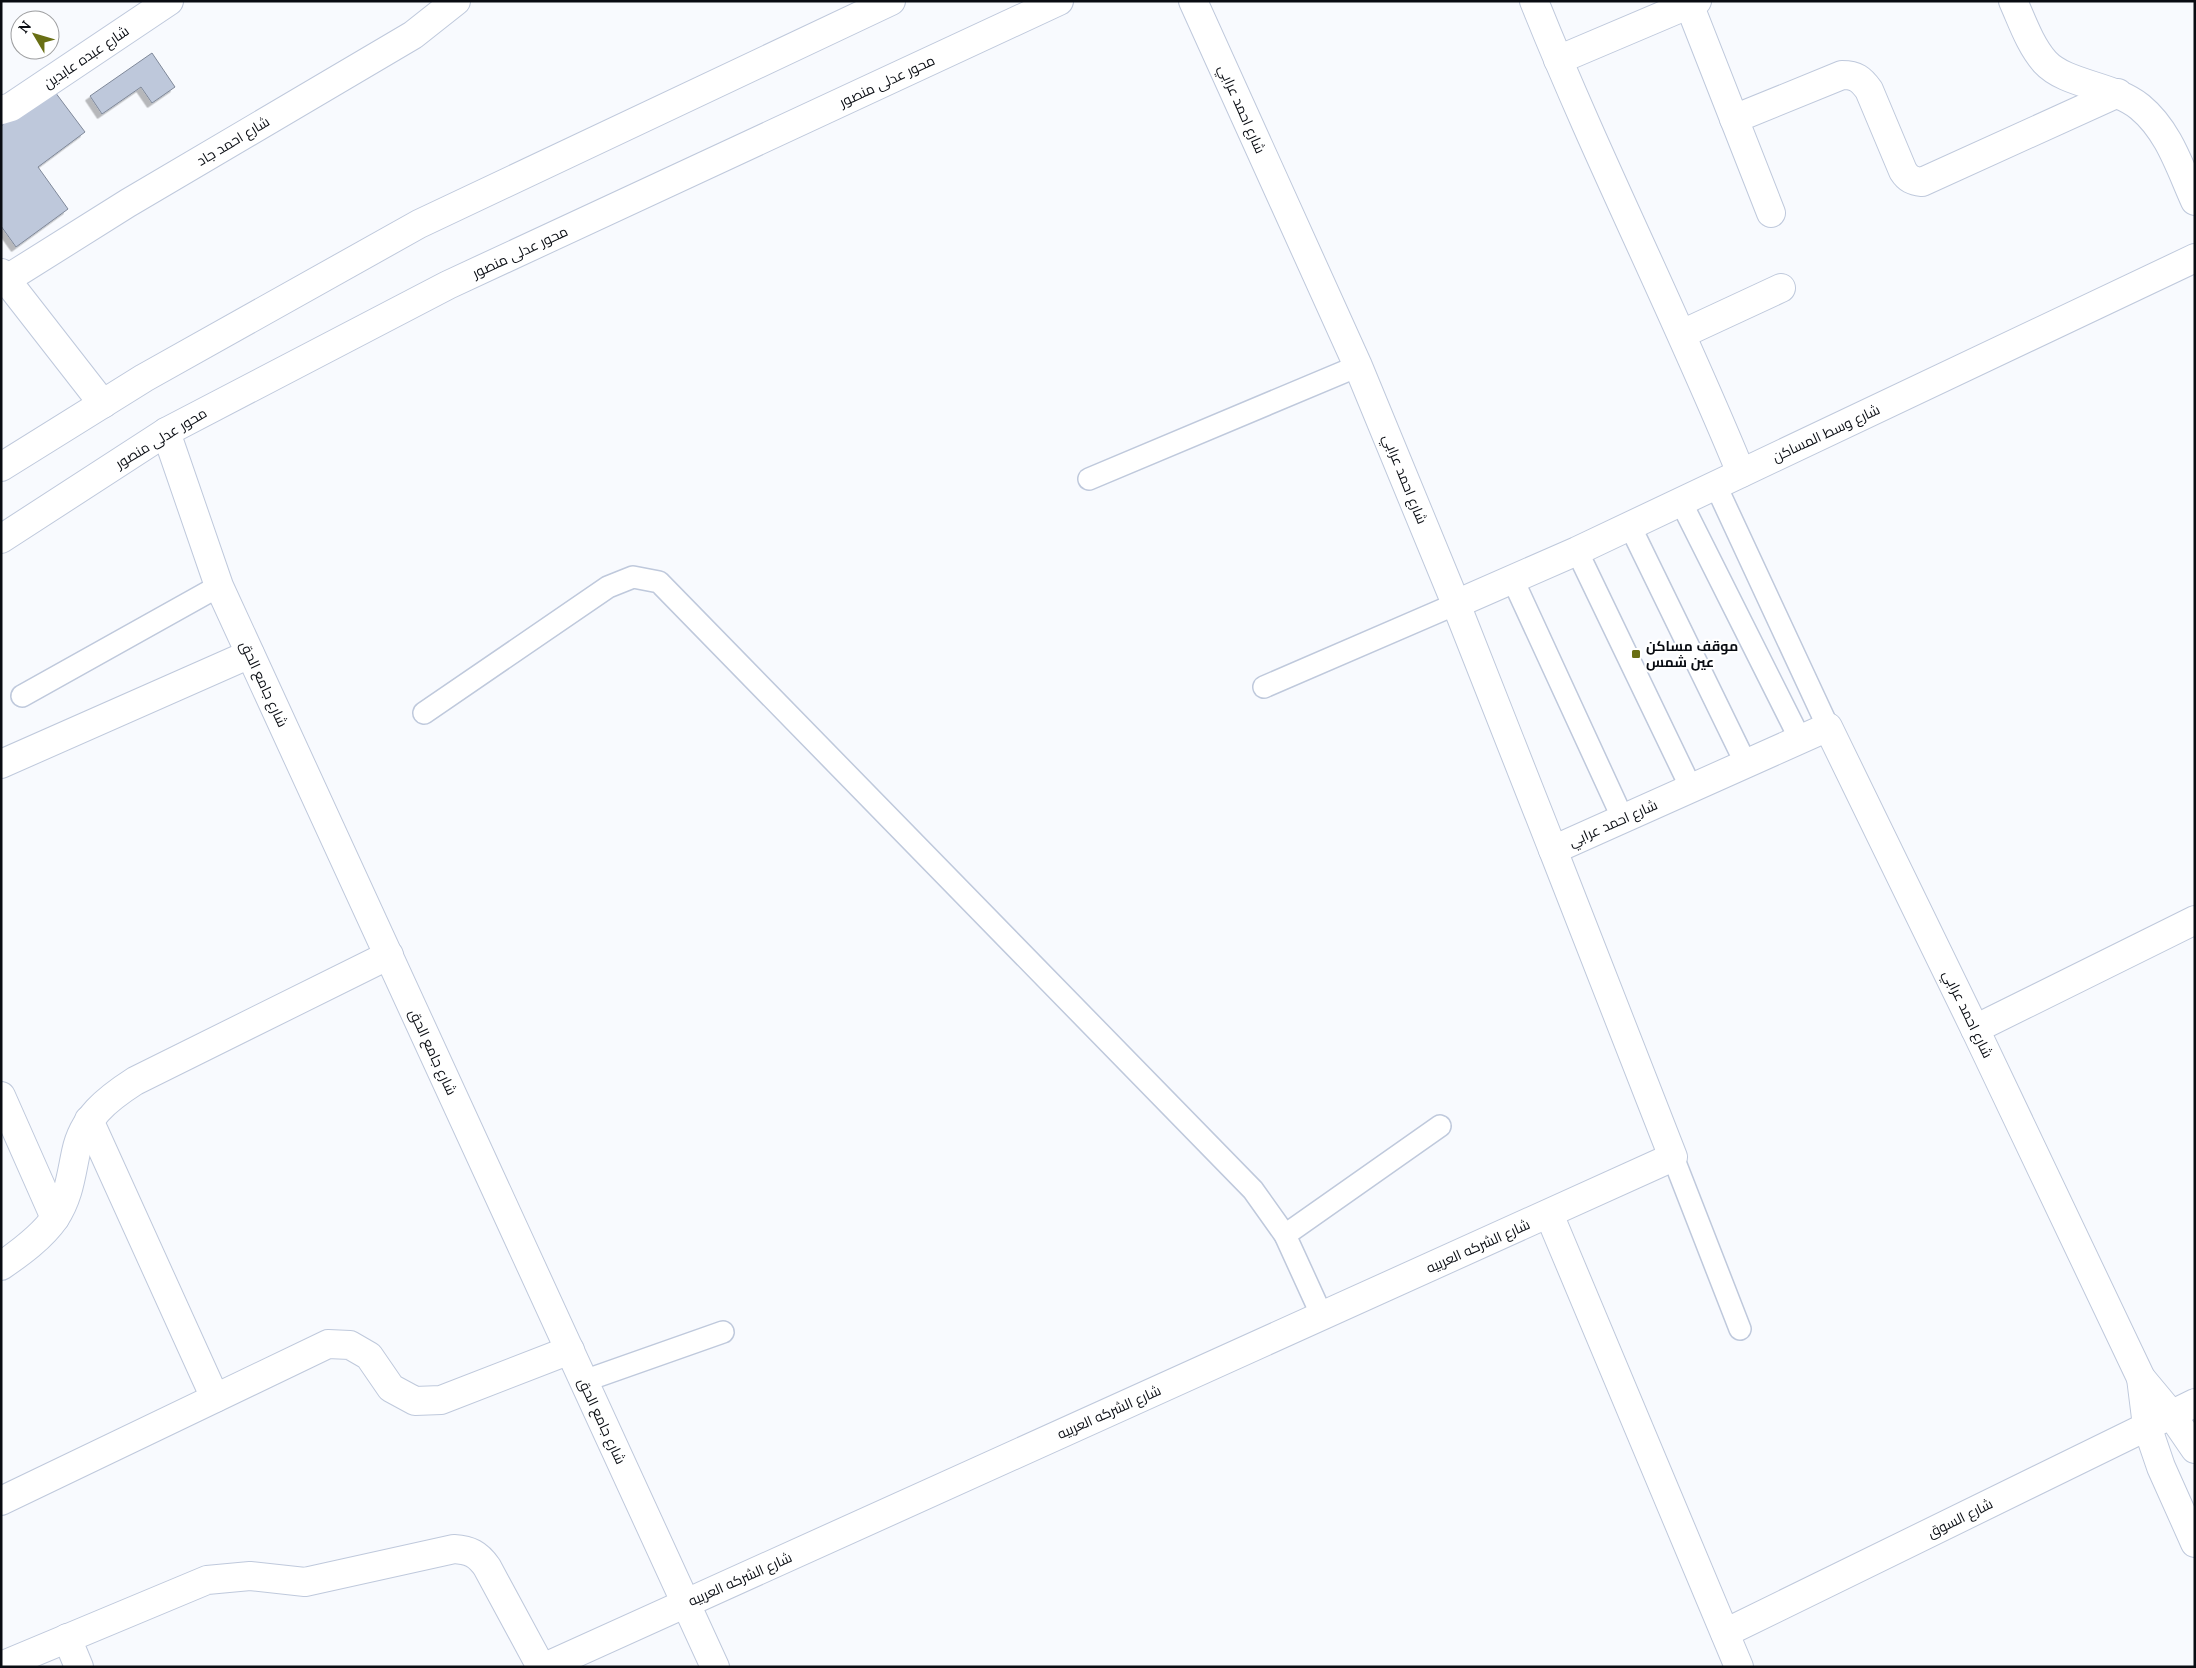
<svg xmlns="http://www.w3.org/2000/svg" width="2196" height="1668" viewBox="0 0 2196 1668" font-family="Lora,Cairo,serif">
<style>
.building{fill:#bec8db;stroke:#7f8899;filter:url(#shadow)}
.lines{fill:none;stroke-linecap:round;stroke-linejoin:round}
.service-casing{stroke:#bfc9dc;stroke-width:24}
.minor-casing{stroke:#bfc9dc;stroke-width:30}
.tertiary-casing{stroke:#bfc9dc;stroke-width:30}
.secondary-casing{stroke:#bfc9dc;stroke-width:30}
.service{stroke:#fff;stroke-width:21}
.minor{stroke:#fff;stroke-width:28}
.tertiary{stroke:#fff;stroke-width:28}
.secondary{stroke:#fff;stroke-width:28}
.poi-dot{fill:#696f14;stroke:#fff;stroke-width:2}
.labels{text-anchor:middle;stroke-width:4.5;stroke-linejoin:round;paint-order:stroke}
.street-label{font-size:14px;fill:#090c12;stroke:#fff}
.poi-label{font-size:14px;font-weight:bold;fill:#090c12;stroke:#fff;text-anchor:start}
</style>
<defs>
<filter id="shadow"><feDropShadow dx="-4.5" dy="4.5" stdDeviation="0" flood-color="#0004"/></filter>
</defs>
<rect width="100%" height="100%" fill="#f8fafe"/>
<!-- building -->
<g class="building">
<polygon points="152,53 175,87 152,103 141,87 102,114 90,96"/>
<polygon points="52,88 85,132 38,167 68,209 16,247 1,226 1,126"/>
</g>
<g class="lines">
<defs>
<g id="service">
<polyline points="1089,479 1358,366"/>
<polyline points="1716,486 1828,727"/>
<polyline points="1681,502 1800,739"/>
<polyline points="1630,526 1746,764"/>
<polyline points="1577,551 1691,788"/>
<polyline points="1513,580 1623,819"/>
<polyline points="1264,687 1456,604"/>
<polyline points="22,696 219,586"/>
<polyline points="424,713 608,587 633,577 659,582 1253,1190 1285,1235 1322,1316"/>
<polyline points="1673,1157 1740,1329"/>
<polyline points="1285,1235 1440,1126"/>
<polyline points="584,1381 723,1332"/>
</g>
<g id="minor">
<path d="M1534,1C1598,161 1676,314 1741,473"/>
<path d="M2013,1C2022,21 2030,45 2045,62C2066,85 2113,85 2140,107C2169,131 2180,168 2195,201"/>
<polyline points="1689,4 1771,213"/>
<polyline points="1558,60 1697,1"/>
<polyline points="1,110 11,107 169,1"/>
<path d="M1734,119L1842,75C1856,75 1861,79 1869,90L1903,171C1908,179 1913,181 1922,182L2118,93"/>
<polyline points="1,273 103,404"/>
<polyline points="7,279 128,203 413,35 456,1"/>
<polyline points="1682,334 1781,288"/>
<polyline points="166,432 219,586 715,1667"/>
<polyline points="1456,604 1577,551 2195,258"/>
<polyline points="1,764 250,654"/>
<polyline points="1975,1029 2195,920"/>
<polyline points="1,1096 55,1218"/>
<polyline points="89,1120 215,1398"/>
<polyline points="1549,1214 1739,1667"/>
<path d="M1,1266C20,1253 42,1237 55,1218C69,1197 71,1175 76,1152C83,1118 107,1099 135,1081L389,955"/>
<polyline points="1,1501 328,1344 350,1345 369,1356 391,1388 415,1401 441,1400 570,1350"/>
<polyline points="1725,1633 2195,1403"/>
<polyline points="67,1638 79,1667"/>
<path d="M1,1666L207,1580L250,1576L305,1582L454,1549C470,1550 478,1554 487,1567L541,1667"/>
<polyline points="545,1667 1673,1157 1553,850"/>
</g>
<g id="tertiary">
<polyline points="1193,1 1358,366 1456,604 1553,850 1828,727 1975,1029 2141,1378 2171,1414 2195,1449"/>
<polyline points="2141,1378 2147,1426 2161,1467 2195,1543"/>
</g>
<g id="secondary">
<polyline points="1,467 144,378 419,224 891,1"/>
<polyline points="1,539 166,432 448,285 1059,1"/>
</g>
</defs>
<!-- service casing -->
<use href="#service" class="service-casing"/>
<!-- minor casing -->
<use href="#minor" class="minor-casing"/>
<!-- tertiary casing -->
<use href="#tertiary" class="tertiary-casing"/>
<!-- secondary casing -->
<use href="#secondary" class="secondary-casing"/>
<!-- service -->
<use href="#service" class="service"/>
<!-- minor -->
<use href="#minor" class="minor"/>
<!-- tertiary -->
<use href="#tertiary" class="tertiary"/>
<!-- secondary -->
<use href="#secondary" class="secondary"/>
</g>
<!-- markers -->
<rect class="poi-dot" x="1631" y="649" width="10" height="10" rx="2.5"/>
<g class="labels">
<!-- street labels -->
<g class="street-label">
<text transform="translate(86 57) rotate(-34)" y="5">شارع عبده عابدين</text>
<text transform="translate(887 81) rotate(-25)" y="5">محور عدلى منصور</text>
<text transform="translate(1242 109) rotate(66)" y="5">شارع احمد عرابي</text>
<text transform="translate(233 141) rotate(-31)" y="5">شارع احمد جاد</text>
<text transform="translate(520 252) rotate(-25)" y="5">محور عدلى منصور</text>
<text transform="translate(1826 433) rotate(-25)" y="5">شارع وسط المساكن</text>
<text transform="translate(161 438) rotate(-31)" y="5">محور عدلى منصور</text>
<text transform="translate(1405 479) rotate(68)" y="5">شارع احمد عرابي</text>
<text transform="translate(264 684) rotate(65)" y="5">شارع جامع الحق</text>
<text transform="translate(1613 823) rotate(-24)" y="5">شارع احمد عرابي</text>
<text transform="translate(1968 1014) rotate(64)" y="5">شارع احمد عرابي</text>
<text transform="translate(433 1052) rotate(65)" y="5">شارع جامع الحق</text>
<text transform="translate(1478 1246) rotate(-24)" y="5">شارع الشركه العربيه</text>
<text transform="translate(1109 1412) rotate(-24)" y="5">شارع الشركه العربيه</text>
<text transform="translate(602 1421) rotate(65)" y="5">شارع جامع الحق</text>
<text transform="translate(1960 1518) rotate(-26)" y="5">شارع السوق</text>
<text transform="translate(740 1579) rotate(-24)" y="5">شارع الشركه العربيه</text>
</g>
<!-- poi labels -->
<g class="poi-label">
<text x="1646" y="651">موقف مساكن<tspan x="1646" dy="16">عين شمس</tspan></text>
</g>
</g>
<!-- border -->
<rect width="2196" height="1668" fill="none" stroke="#090c12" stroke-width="5"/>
<!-- north arrow -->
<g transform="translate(35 35) rotate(308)"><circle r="24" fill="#ffffff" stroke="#9d9ea0"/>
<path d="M0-4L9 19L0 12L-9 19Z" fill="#696f14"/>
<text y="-8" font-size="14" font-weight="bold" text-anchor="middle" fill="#090c12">N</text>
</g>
</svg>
